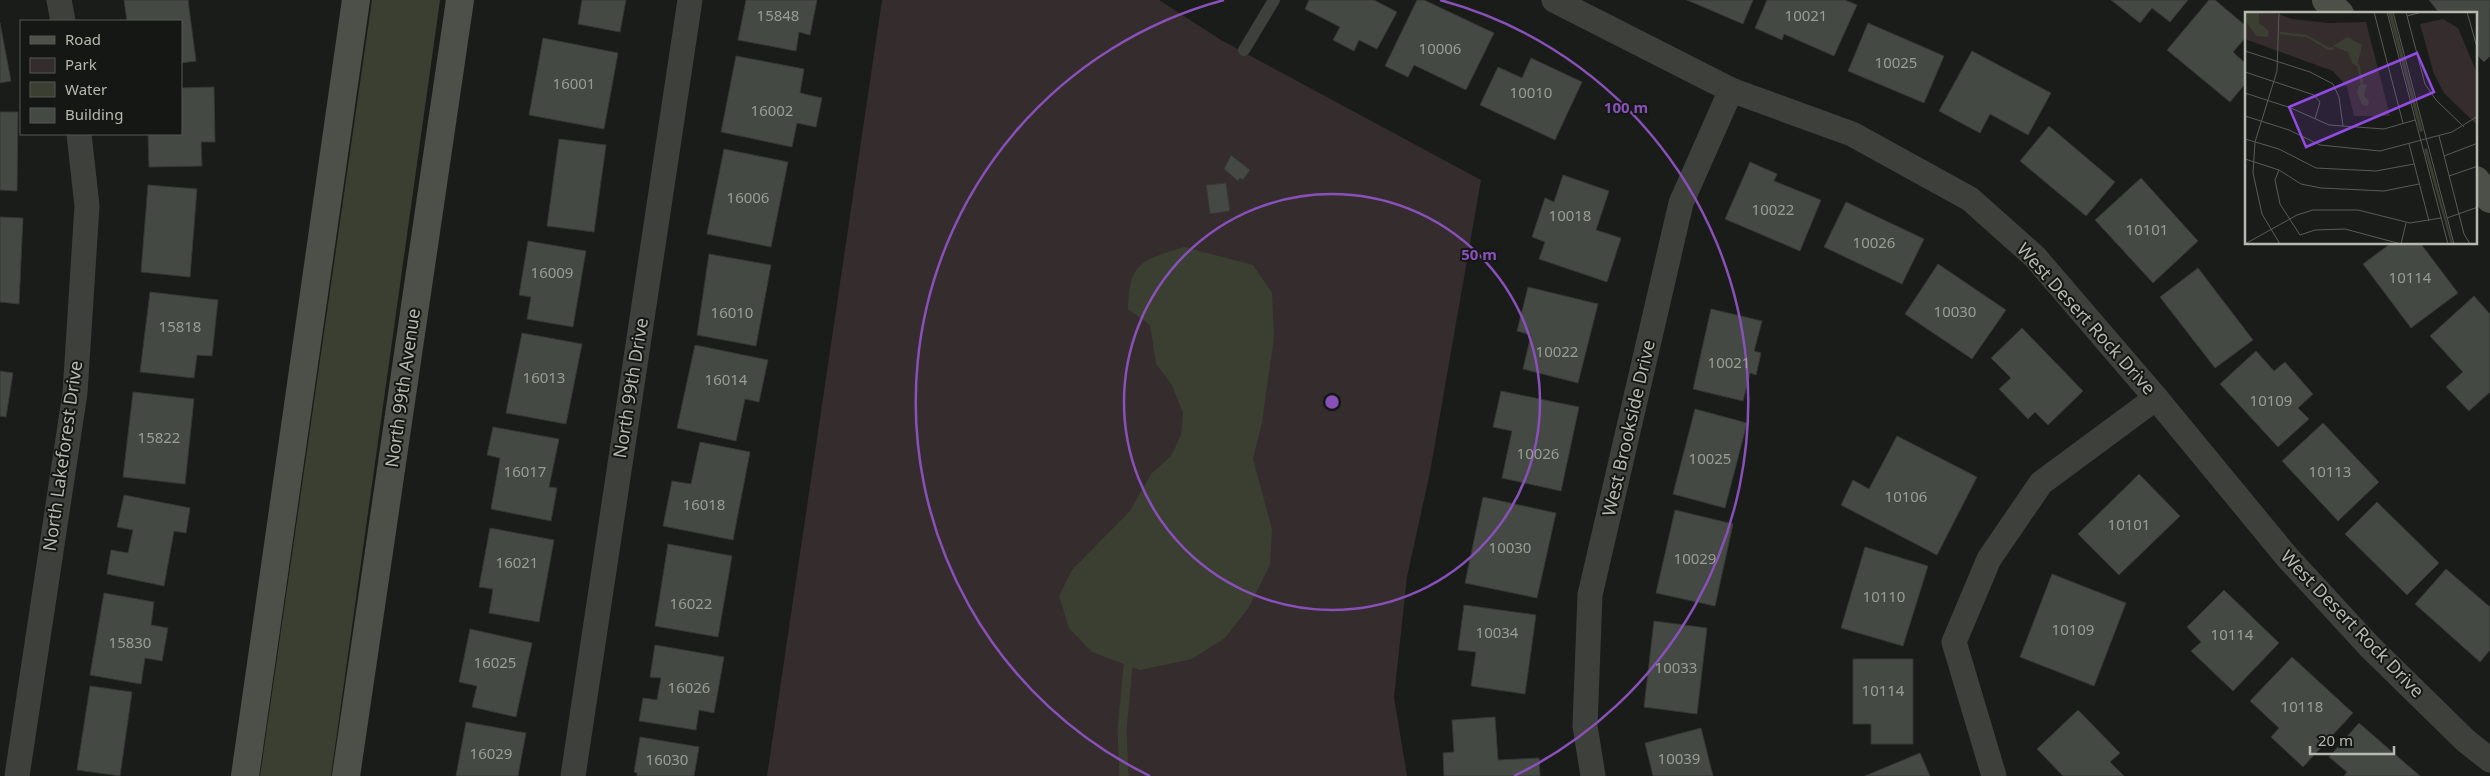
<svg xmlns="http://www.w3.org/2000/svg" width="2490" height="776" viewBox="0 0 2490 776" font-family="'Noto Sans',sans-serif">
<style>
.green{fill:#352c2d}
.water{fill:#3b3f31}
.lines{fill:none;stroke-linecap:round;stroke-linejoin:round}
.stream{stroke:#3b3f31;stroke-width:9}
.building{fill:#454944;stroke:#353734}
.lane{stroke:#3d403b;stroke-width:12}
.street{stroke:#3d403b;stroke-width:25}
.secondary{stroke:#4c5049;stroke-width:28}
.ring{fill:none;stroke:#8950ba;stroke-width:2.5}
.labels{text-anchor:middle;stroke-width:4;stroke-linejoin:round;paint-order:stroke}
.number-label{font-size:15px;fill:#989e93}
.street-label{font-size:18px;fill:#b4baad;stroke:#151715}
.inset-river{fill:none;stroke:#3b3f31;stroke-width:2.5}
.inset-road{fill:none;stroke:#585b55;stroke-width:1}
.view{fill:#924be2;fill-opacity:0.15;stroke:#924be2;stroke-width:2.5}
.inset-edge{fill:none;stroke:#b4baad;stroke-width:2.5}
.centre{fill:#8950ba;stroke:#151715;stroke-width:2.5}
.ring-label{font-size:15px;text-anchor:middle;font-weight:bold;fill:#8950ba;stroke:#151715;stroke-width:4;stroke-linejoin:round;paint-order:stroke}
</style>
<rect width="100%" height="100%" fill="#1a1c1a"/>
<!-- green -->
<polygon class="green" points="882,0 1159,0 1221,40 1481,180 1430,472 1407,577 1394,697 1407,776 767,776"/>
<!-- water -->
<g class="water">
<polygon points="372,0 440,0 331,776 260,776"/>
<path d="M1184,247L1253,265L1272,293L1274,337L1262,422L1253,459L1272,529L1270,565L1249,607L1225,638L1192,659L1140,670L1092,652L1069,628L1059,596L1072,570L1130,511L1151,474L1171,456L1181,435L1183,413L1172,385L1156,364L1150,325L1128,309C1129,262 1142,260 1184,247Z"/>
</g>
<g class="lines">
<!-- stream -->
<polyline class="stream" points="1124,776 1122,730 1128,667"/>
</g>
<!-- building -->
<g class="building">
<polygon points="124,0 188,0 196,61 181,63 181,21 127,21"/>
<polygon points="582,0 626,0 620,32 578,24"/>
<polygon points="746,0 817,0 810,35 799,32 796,51 738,40"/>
<polygon points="1309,0 1374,0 1397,12 1377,49 1359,40 1354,51 1333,40 1340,27 1305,9"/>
<polygon points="1417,0 1424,0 1494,33 1466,90 1414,65 1408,77 1385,66"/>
<polygon points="1687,0 1753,0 1743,24"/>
<polygon points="1767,0 1845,0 1857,5 1834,56 1784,34 1782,40 1755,28"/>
<polygon points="2111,0 2188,0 2170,22 2152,8 2140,23"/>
<polygon points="2209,0 2215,0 2246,26 2246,37 2233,52 2246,64 2246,83 2230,102 2167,50"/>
<polygon points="2429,0 2490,0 2490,56 2484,62 2476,54 2476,14 2440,14"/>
<polygon points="0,23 11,81 0,83"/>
<polygon points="1868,23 1944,56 1924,103 1848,71"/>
<polygon points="543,38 618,53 604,129 529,115"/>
<polygon points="1972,51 2051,93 2028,135 1990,114 1980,133 1939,111"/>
<polygon points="736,56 804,69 800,93 822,98 816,127 797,123 792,147 721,132"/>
<polygon points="1531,58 1582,82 1555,140 1480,105 1498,67 1522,78"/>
<polygon points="214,87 215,142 201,142 202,166 149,167 148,134 181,134 181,88"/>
<polygon points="0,112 18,112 17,191 0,190"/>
<polygon points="2049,126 2115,182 2086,216 2020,161"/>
<polygon points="559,139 606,145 594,232 547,226"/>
<polygon points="724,149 788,162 771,247 707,234"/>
<polygon points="1231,155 1250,170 1243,180 1240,178 1238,181 1224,169"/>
<polygon points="1750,162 1777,174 1774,181 1821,200 1800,251 1725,219"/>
<polygon points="1563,175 1609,191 1596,230 1621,238 1607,282 1539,259 1545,242 1532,237 1545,198 1554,202"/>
<polygon points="2141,178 2198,241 2153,283 2095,220"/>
<polygon points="1226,183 1230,211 1210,214 1206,185"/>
<polygon points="148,185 197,189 190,277 141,272"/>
<polygon points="1846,202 1924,239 1902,284 1824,247"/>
<polygon points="0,217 23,218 19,304 0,302"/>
<polygon points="528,241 586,251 573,327 527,319 531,297 519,295"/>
<polygon points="2390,244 2421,244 2458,293 2411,328 2363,264"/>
<polygon points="709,254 771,265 756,346 697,335"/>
<polygon points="1938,264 2006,310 1972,359 1905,314"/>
<polygon points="2198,268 2253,340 2215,368 2160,297"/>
<polygon points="1528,287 1598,304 1578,383 1523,369 1531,335 1517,331"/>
<polygon points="150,292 218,300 212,356 197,355 194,378 140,372"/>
<polygon points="2474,296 2490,314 2490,392 2469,411 2446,387 2463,372 2430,336"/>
<polygon points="1711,309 1762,321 1754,351 1761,353 1756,375 1750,373 1743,401 1693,389"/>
<polygon points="2022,328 2083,391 2048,425 2035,412 2028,419 1999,389 2011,378 1991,358"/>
<polygon points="522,333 582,344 566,424 506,413"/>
<polygon points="695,345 768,360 759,402 745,399 736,441 677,428"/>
<polygon points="2256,351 2274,371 2285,362 2313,394 2298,408 2309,419 2278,447 2220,384"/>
<polygon points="0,371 13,373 6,417 0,416"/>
<polygon points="1501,391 1579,407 1561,491 1502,478 1512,431 1493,427"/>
<polygon points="133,392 194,399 185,484 123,477"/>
<polygon points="1695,409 1747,423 1725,508 1673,494"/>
<polygon points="2323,423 2379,482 2338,521 2282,461"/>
<polygon points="493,427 559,439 549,487 557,488 551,521 491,509 500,458 487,455"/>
<polygon points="1897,436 1977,477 1937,555 1841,505 1853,480 1869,489"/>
<polygon points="700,442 750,452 733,540 663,526 672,481 691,484"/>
<polygon points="2139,474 2180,516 2119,575 2078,534"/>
<polygon points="124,495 190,508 186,533 174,531 164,586 107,574 111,550 128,553 133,530 117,527"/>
<polygon points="1483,497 1556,513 1537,598 1465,583"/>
<polygon points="2377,502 2439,563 2407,595 2345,534"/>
<polygon points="1675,510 1733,524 1715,606 1656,593"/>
<polygon points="490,528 554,540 539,622 489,613 493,589 479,587"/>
<polygon points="668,544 732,556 718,637 655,626"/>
<polygon points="1865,547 1928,566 1903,646 1841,628"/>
<polygon points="2446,569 2490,607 2490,650 2480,662 2415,604"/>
<polygon points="2052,574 2126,603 2094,686 2020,657"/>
<polygon points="2224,590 2279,643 2233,691 2191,651 2201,642 2187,627"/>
<polygon points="104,593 154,602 151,625 168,628 162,661 145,658 141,684 90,675"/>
<polygon points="1464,605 1536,615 1525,694 1471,686 1476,652 1458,650"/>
<polygon points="1654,621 1707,628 1697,714 1644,707"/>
<polygon points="470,629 532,643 516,717 472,707 477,686 459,682"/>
<polygon points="655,645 724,657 714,713 699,710 696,730 639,721 643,698 657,700 661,678 650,677"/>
<polygon points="2292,657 2353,713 2303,767 2271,737 2279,728 2250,701"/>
<polygon points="1853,659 1913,659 1913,744 1871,744 1871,724 1853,724"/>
<polygon points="90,686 132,692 120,776 77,770"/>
<polygon points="2078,710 2120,753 2110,762 2124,776 2063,776 2037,749"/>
<polygon points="1495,717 1498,760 1539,758 1540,776 1444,776 1443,753 1454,752 1452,720"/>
<polygon points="466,722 526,733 518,776 456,776"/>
<polygon points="2359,723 2420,776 2344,776 2347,772 2329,757"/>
<polygon points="1701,728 1713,776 1653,776 1645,743"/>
<polygon points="640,737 699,747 694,776 637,776 637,773 634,772"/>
<polygon points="1920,753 1930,776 1865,776"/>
</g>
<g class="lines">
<!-- lane -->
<polyline class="lane" points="1244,50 1274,0"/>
<!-- street -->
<g class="street">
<polyline points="59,0 63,21"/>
<polyline points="1554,0 1731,90 1852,134 1970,199 2035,257 2156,398 2287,557 2369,646 2466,741 2490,760"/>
<polyline points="17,776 75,393 87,206 79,134"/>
<polyline points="573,776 690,0"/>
<polyline points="1593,776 1585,726 1590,595 1681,203 1731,90"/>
<polyline points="1994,776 1954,642 1989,559 2041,483 2156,398"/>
</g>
<!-- secondary -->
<g class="secondary">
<polyline points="2326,0 2340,14"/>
<polyline points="2476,180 2490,199"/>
<polyline points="245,776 356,0"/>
<polyline points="346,776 460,0"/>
</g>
</g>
<!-- distance rings -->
<g class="ring">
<circle cx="1332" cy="402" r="208"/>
<path d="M1150 776A416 416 0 0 1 1224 0M1440 0A416 416 0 0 1 1514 776"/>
</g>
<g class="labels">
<!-- number labels -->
<g class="number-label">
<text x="778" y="21">15848</text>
<text x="1806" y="21">10021</text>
<text x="1440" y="54">10006</text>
<text x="1896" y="68">10025</text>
<text x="574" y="89">16001</text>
<text x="1531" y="98">10010</text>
<text x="772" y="116">16002</text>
<text x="748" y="203">16006</text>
<text x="1773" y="215">10022</text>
<text x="1570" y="221">10018</text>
<text x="2147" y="235">10101</text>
<text x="1874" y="248">10026</text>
<text x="552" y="278">16009</text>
<text x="2410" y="283">10114</text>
<text x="1955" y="317">10030</text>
<text x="732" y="318">16010</text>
<text x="180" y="332">15818</text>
<text x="1557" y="357">10022</text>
<text x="1729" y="368">10021</text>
<text x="544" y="383">16013</text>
<text x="726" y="385">16014</text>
<text x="2271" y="406">10109</text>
<text x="159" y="443">15822</text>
<text x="1538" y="459">10026</text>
<text x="1710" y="464">10025</text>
<text x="525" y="477">16017</text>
<text x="2330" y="477">10113</text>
<text x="1906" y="502">10106</text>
<text x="704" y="510">16018</text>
<text x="2129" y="530">10101</text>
<text x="1510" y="553">10030</text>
<text x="1695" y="564">10029</text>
<text x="517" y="568">16021</text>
<text x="1884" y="602">10110</text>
<text x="691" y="609">16022</text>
<text x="2073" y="635">10109</text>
<text x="1497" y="638">10034</text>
<text x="2232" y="640">10114</text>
<text x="130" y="648">15830</text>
<text x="495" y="668">16025</text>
<text x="1676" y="673">10033</text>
<text x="689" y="693">16026</text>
<text x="1883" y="696">10114</text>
<text x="2302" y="712">10118</text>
<text x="491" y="759">16029</text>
<text x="1679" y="764">10039</text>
<text x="667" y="765">16030</text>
</g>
<!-- street labels -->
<g class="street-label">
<text transform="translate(2086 319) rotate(48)" y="6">West Desert Rock Drive</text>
<text transform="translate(403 388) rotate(-82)" y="6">North 99th Avenue</text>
<text transform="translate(631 388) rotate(-81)" y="6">North 99th Drive</text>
<text transform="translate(1629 428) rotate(-77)" y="6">West Brookside Drive</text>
<text transform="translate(63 456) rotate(-82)" y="6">North Lakeforest Drive</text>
<text transform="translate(2352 624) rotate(46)" y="6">West Desert Rock Drive</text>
</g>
</g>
<!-- overview -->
<g transform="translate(2245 12)">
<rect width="232" height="232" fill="#1a1c1a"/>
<path d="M0,0H27L47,7L82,11L121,10L145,104H109L102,75L88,59L0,27ZM198,7L213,16L232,61V113L199,81L189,62L175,12Z" fill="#352c2d"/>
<path d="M0,0H14V11L24,19L23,25L11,24L0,8ZM143,0H147L178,119L175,120ZM102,25L117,33L112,54L107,51L103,40L88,34ZM116,71L122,73L119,84L124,89L123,94L117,93L112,79ZM182,136L208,232H206L179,137Z" fill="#3b3f31"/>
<path class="inset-river" d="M35,21L61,24L84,37L89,36M113,52L117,71"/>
<path class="inset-road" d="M34,0L32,59L10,130L8,161L17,202L35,232M83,0H103M129,0L158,111M142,0L203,232M148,0L209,232M161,0L180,72L191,88L219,115M222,0L233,39M162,4L177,0M0,39L65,60L88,72L94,85L98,114M0,60L69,83L75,90L70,107M0,81L46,96L84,113L139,117L170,108M0,104L44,118L75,133L135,139L207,120L233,104M194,124L219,222L225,232M0,127L34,137L71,156L131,159L169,152M164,132L184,209M199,144L233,131M0,147L34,158L56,172L76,176L139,179L174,172M34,158L30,168L35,192L55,223L70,218L100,217L156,232L161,211M204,164L233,154M202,206L233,195M0,232L52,203L68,198H113L165,211L196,206"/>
<path class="view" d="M172,41L189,80L61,135L44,95Z"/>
<rect width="232" height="232" class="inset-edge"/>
</g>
<circle cx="1332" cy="402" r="8" class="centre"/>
<g class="ring-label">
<text x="1626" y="113">100 m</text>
<text x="1479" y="260">50 m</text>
</g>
<!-- legend -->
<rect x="20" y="20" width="162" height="115" fill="#151715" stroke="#555852"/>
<rect x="30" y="36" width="25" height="8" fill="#4c5049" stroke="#555852"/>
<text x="65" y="45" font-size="15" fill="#b4baad">Road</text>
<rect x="30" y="58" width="25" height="15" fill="#352c2d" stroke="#555852"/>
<text x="65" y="70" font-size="15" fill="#b4baad">Park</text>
<rect x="30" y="82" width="25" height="15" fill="#3b3f31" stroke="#555852"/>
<text x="65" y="95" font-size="15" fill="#b4baad">Water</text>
<rect x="30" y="108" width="25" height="15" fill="#454944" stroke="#555852"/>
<text x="65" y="120" font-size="15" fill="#b4baad">Building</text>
<!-- scale -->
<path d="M2310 746v8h84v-8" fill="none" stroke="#b4baad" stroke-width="2.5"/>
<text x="2318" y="746" font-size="15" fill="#b4baad" stroke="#151715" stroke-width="4" paint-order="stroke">20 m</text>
</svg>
